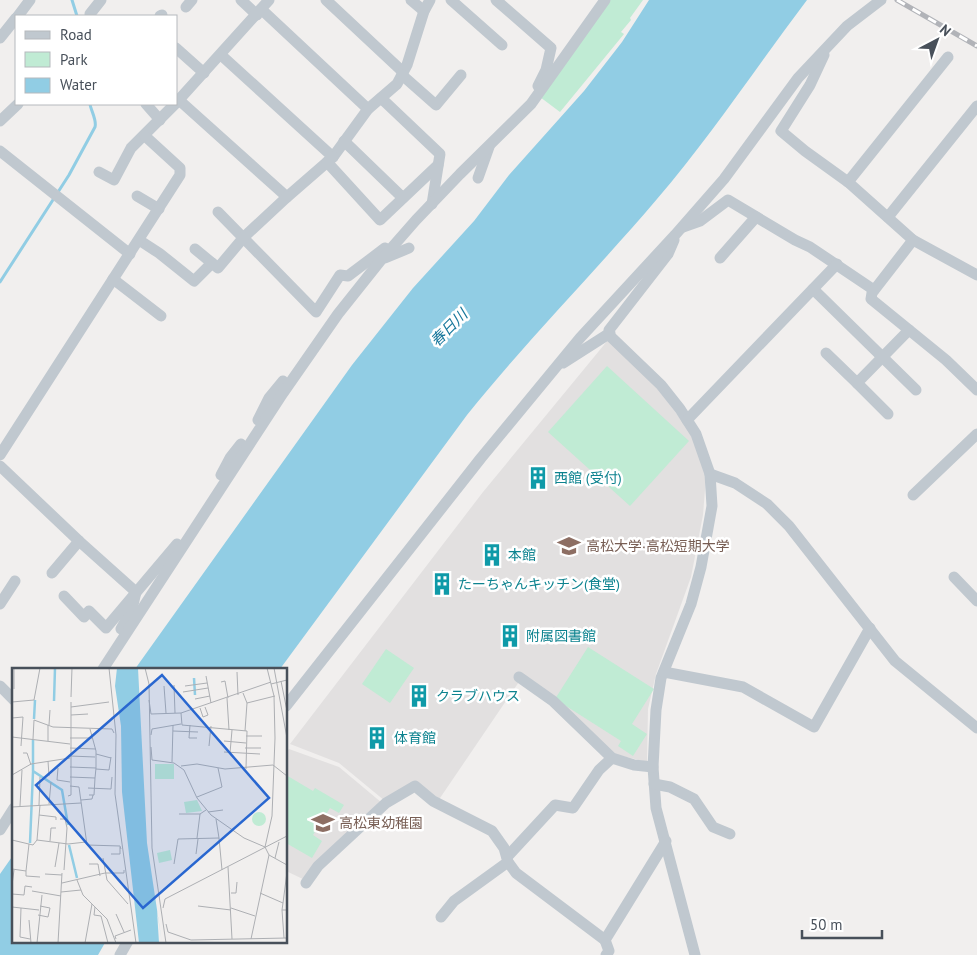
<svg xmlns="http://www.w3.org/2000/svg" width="977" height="955" viewBox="0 0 977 955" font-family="'PT Sans','Noto Sans JP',sans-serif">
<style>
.education{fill:#e2e0e0}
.green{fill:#c0ebd4}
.water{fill:#91cde4}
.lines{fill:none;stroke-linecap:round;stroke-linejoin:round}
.stream{stroke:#91cde4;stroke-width:3}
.street{stroke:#c0c8cf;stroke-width:11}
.rail-casing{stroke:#b1b3b8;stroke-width:5}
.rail{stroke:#fff;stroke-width:3;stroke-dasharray:9;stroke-linecap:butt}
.labels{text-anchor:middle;stroke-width:5;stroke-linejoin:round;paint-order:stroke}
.culture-label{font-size:14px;fill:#0d838f;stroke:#fff;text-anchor:start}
.education-label{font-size:14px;fill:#785e54;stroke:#fff;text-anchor:start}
.water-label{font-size:15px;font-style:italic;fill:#19789c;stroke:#fff}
.inset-river{fill:none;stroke:#91cde4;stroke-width:2.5}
.inset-road{fill:none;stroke:#adafb3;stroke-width:1}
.view{fill:#2967d0;fill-opacity:0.15;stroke:#2967d0;stroke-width:2.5}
.inset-edge{fill:none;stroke:#48505a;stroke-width:2.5}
</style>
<rect width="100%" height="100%" fill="#f1efee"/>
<!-- education -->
<g class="education">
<polygon points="608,340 658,389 691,433 706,477 703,515 691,577 656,674 648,709 647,762 614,754 523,676 438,801 409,784 385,801 339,763 290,744 483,492"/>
<polygon points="289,749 339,767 382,803 305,880 286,871 286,752"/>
</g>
<!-- green -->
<g class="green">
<polygon points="608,0 643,0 630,18 631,20 621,32 624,34 560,112 540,97"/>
<polygon points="607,366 689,441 630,506 548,432"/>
<polygon points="588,647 654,689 632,724 647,734 633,756 618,746 621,741 555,699"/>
<polygon points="386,649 414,668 390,703 362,684"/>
<polygon points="286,775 313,791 315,788 344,805 339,813 330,808 313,835 322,841 312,858 286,843"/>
</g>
<!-- water -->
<g class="water">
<path d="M649,0H807C757,66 711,136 657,199C595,272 527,340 467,415L280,669H135L352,365L413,288L474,221L509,175L584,91L622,42Z"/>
<polygon points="14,854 14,941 106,941 98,955 0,955 0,874"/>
</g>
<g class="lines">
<!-- stream -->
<g class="stream">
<polyline points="72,0 77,16"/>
<path d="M0,282L69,175L95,127C97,120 91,111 90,104"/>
</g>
<!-- street -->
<g class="street">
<polyline points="241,0 257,15"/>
<polyline points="326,0 403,72"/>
<polyline points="411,0 424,11"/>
<polyline points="451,0 502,45"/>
<polyline points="496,0 551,48 546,70 538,86"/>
<polyline points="186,7 192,0"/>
<polyline points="261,9 368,109"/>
<polyline points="90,14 101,0"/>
<polyline points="18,16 30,0"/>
<polyline points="160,16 162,15"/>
<polyline points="0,38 16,18"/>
<polyline points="176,48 204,73"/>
<polyline points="221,55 333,157 368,109 397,84 407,65 424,11 430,0"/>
<polyline points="824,55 810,85 781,131 805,151 848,182 913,240 977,275"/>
<polyline points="402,75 436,105 461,75"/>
<polyline points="381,98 440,154 432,204"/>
<polyline points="179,100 287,197 333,157"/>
<polyline points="176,103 269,0"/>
<polyline points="146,104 160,120"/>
<polyline points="0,121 18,104"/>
<polyline points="344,141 403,198"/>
<polyline points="0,151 130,254"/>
<polyline points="327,162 380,220 438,165"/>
<polyline points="99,172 114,180 131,148 175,104"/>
<polyline points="478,178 489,147"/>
<polyline points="848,182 948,57"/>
<polyline points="137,196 159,209"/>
<polyline points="218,212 316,312 340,275 348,276 385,248"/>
<polyline points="888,217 977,106"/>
<polyline points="683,227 700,221 728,200 795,240 810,247 874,290"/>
<polyline points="139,240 159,253 194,281 212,263"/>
<polyline points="674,240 668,254 609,330 610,336 661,385 680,409 696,434 710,474 712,506 701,567 691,604 661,678 656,710 653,767 656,808 695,955"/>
<polyline points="913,240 872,293 871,299 946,360 977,390"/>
<polyline points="195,249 218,268 244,237 287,197"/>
<polyline points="385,258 409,248"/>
<polyline points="720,258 756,217"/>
<polyline points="113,279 161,316"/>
<polyline points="813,289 916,390"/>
<polyline points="826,353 857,383"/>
<polyline points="563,363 610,333"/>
<polyline points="888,414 857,383 909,330"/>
<polyline points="258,420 269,398 283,381"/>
<polyline points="687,420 837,264"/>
<polyline points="0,455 180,175 180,168 145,136"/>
<polyline points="0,466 79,541 136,592 132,609 121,629"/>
<polyline points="710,474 735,483 767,504 789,526 895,661 977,728"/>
<polyline points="221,475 230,458 241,444"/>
<polyline points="913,495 977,434"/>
<polyline points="52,573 79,541"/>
<polyline points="954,577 977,601"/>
<polyline points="64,596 84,617 89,611 106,628 177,544"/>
<polyline points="0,604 15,581"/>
<polyline points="103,669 283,393 338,314 381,260 416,220 460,174 531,104 605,0"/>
<polyline points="664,672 743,687 814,727 870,628"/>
<polyline points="519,677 553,701 612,758 634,765 653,767"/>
<polyline points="0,686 14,700"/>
<polyline points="286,706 481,458 580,338 675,235 724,179 798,78 847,26 881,0"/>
<polyline points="654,784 670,787 694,799 713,827 730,834"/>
<polyline points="0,830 14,808"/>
<polyline points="507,857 555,805 573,808 599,770 612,758"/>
<polyline points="306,883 318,866 386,803 415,786 433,801 492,831 504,848 508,862 516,873 605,940 666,841"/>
<polyline points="441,917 454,901 508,862"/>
<polyline points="605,940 609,951 606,955"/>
<polyline points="120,955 128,941"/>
</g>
<defs>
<polyline id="rail" points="897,0 977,46"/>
</defs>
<!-- rail casing -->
<use href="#rail" class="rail-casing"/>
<!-- rail -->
<use href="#rail" class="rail"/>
</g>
<!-- icons -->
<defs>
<symbol id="building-bare" viewBox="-9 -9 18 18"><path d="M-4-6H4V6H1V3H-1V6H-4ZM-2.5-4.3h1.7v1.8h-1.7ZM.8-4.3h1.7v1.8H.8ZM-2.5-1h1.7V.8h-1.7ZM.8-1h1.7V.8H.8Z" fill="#0f9aa8" stroke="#fff" stroke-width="2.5" paint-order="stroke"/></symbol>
<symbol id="university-bare" viewBox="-9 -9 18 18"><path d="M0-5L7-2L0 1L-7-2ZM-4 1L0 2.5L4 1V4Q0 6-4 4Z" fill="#8d6e63" stroke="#fff" stroke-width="2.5" paint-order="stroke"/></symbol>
<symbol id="school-bare" viewBox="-9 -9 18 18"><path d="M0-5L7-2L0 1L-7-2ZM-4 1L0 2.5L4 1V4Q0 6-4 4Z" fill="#8d6e63" stroke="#fff" stroke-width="2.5" paint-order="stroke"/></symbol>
</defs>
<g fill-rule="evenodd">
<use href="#building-bare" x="522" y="462" width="32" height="32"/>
<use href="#university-bare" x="553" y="530" width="32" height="32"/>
<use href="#building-bare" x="476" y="539" width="32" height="32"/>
<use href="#building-bare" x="426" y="568" width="32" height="32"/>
<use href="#building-bare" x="494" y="620" width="32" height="32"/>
<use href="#building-bare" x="403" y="680" width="32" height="32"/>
<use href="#building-bare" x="361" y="722" width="32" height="32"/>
<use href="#school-bare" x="307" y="807" width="32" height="32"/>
</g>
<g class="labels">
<!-- culture labels -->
<g class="culture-label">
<text x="554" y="483">西館 (受付)</text>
<text x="508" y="560">本館</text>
<text x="458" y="589">たーちゃんキッチン(食堂)</text>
<text x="526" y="641">附属図書館</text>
<text x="436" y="701">クラブハウス</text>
<text x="394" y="743">体育館</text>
</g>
<!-- education labels -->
<g class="education-label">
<text x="586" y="551">高松大学·高松短期大学</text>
<text x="339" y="828">高松東幼稚園</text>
</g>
<!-- water labels -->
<g class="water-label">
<text transform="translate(449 328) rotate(-45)" y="5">春日川</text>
</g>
</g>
<!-- overview -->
<g transform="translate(12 668)">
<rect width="275" height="275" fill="#f1efee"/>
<path d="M143,96H162V111H143ZM185,132L190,143L174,145L172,134ZM240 151a7 7 0 1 1 14 0a7 7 0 1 1-14 0ZM158,182L160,192L147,195L145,185Z" fill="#c0ebd4"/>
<path d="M105,0H126L135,175L150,275L145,243L147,275H127L110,124L109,58L103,18Z" fill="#91cde4"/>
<path class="inset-river" d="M182,10L183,27M42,33L43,0M22,51L23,32M21,72V103L50,122L56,157M18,175L21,104M57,177L65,210"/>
<path class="inset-road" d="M97,0L104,67L103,126L124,275M133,0L137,16L140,180L154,275M255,0L262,28L263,70L260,148L253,179L257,187L275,197M262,0L275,70M225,4L226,27M194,8L199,35M269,13L275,43M209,14L213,13L216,30M259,16L275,12M162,17L163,45M152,18L154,45M173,18L195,15M2,21V0M171,24L196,20M231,25L235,35L233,63M59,29L60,0M215,30L217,62M183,31L198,28M137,32L139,46L169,45L259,14M0,34L22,32L28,0M235,35L263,28M59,39L97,34M188,40L191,49L196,47L193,39M169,45L170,57L235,63L234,101M59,47L76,46M0,50L11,49L9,78M37,57L38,42M178,57L177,70H185M161,63L186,64M139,67L140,61L169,56M234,68H250M0,69L58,76M58,70H80M21,71L22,52L41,59L100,61L102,65M36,73V57M212,73L234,75M197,78L199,58M139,79L140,92L162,95L172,102L185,130L199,147L232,170L253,179M58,80L84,81M233,80H249M212,84L248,86M11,85H15L19,97M218,85L220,62M84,86L99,90M58,88L83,89M36,93L37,108M160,94L161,57M169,98L185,96L213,101L261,97L275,108M58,99L84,100V83L78,61M46,100L45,112L58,114M84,101L97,102L99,89M0,107L19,96L58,90M58,109L83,110L84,100M58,118L67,119L75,177L108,178L109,181M76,120L99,121L100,109M77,127H82L83,110M56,128L59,127V34M185,129L210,119L206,100M69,132L80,131L81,127M37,136L39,114M27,137L28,109M8,138L10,102M0,139L69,135M196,144L211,142M167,146H188L194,142M27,147L44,149V152M48,151H53L55,160L52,202M185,170L188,146M207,170L210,202M0,172L21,177L25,172L56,176L74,174M25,172L28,137M38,173L39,160H44M99,186H108V179M184,186L186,171M91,190L95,212L116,236M263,190L267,174M77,196H86L88,208M162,196L166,171L207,170L204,151M43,199L47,175M216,199L220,271M0,201L14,203L17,176M14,203V208L28,209M33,206L50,207M65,212L71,227L95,251L104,275M50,215L93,205H112V202M0,217L2,202M20,223L49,228M49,224L69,222M219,225H224L225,214M248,225L271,235L270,242M0,226L12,227L13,218L20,219M271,235L275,204M186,238L219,242M0,239L27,242M83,239L82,247L89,248L96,275M9,240L8,269L18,271M151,240L153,231L275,168M219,240L243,248M104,246L112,264M26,247L36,249L38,240L28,238M17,252L19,275M154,256L156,264L179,272L275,270M272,270L270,242H275M104,271L103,268L119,262M239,271L257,187M25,275L30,227M46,275L50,205M73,275L80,236"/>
<path class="view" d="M150,7L257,130L131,240L24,117Z"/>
<rect width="275" height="275" class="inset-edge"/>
</g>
<!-- legend -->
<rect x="15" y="15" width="162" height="90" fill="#ffffff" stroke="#b6b9bd"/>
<rect x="25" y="31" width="25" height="8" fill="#c0c8cf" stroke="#b6b9bd"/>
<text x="60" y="40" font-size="15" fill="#48505a">Road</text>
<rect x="25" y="52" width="25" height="15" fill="#c0ebd4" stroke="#b6b9bd"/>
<text x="60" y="65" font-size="15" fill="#48505a">Park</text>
<rect x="25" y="78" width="25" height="15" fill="#91cde4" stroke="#b6b9bd"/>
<text x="60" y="90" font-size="15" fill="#48505a">Water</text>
<!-- north arrow -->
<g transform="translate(937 40) rotate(41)" stroke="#ffffff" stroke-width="4" paint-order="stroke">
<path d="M0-4L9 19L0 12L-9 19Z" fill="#48505a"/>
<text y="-8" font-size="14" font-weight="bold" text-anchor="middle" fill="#48505a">N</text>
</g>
<!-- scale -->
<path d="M802 930v8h80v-8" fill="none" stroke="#48505a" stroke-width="2.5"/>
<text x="810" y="930" font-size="15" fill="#48505a" stroke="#ffffff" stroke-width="4" paint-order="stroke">50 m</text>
</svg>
